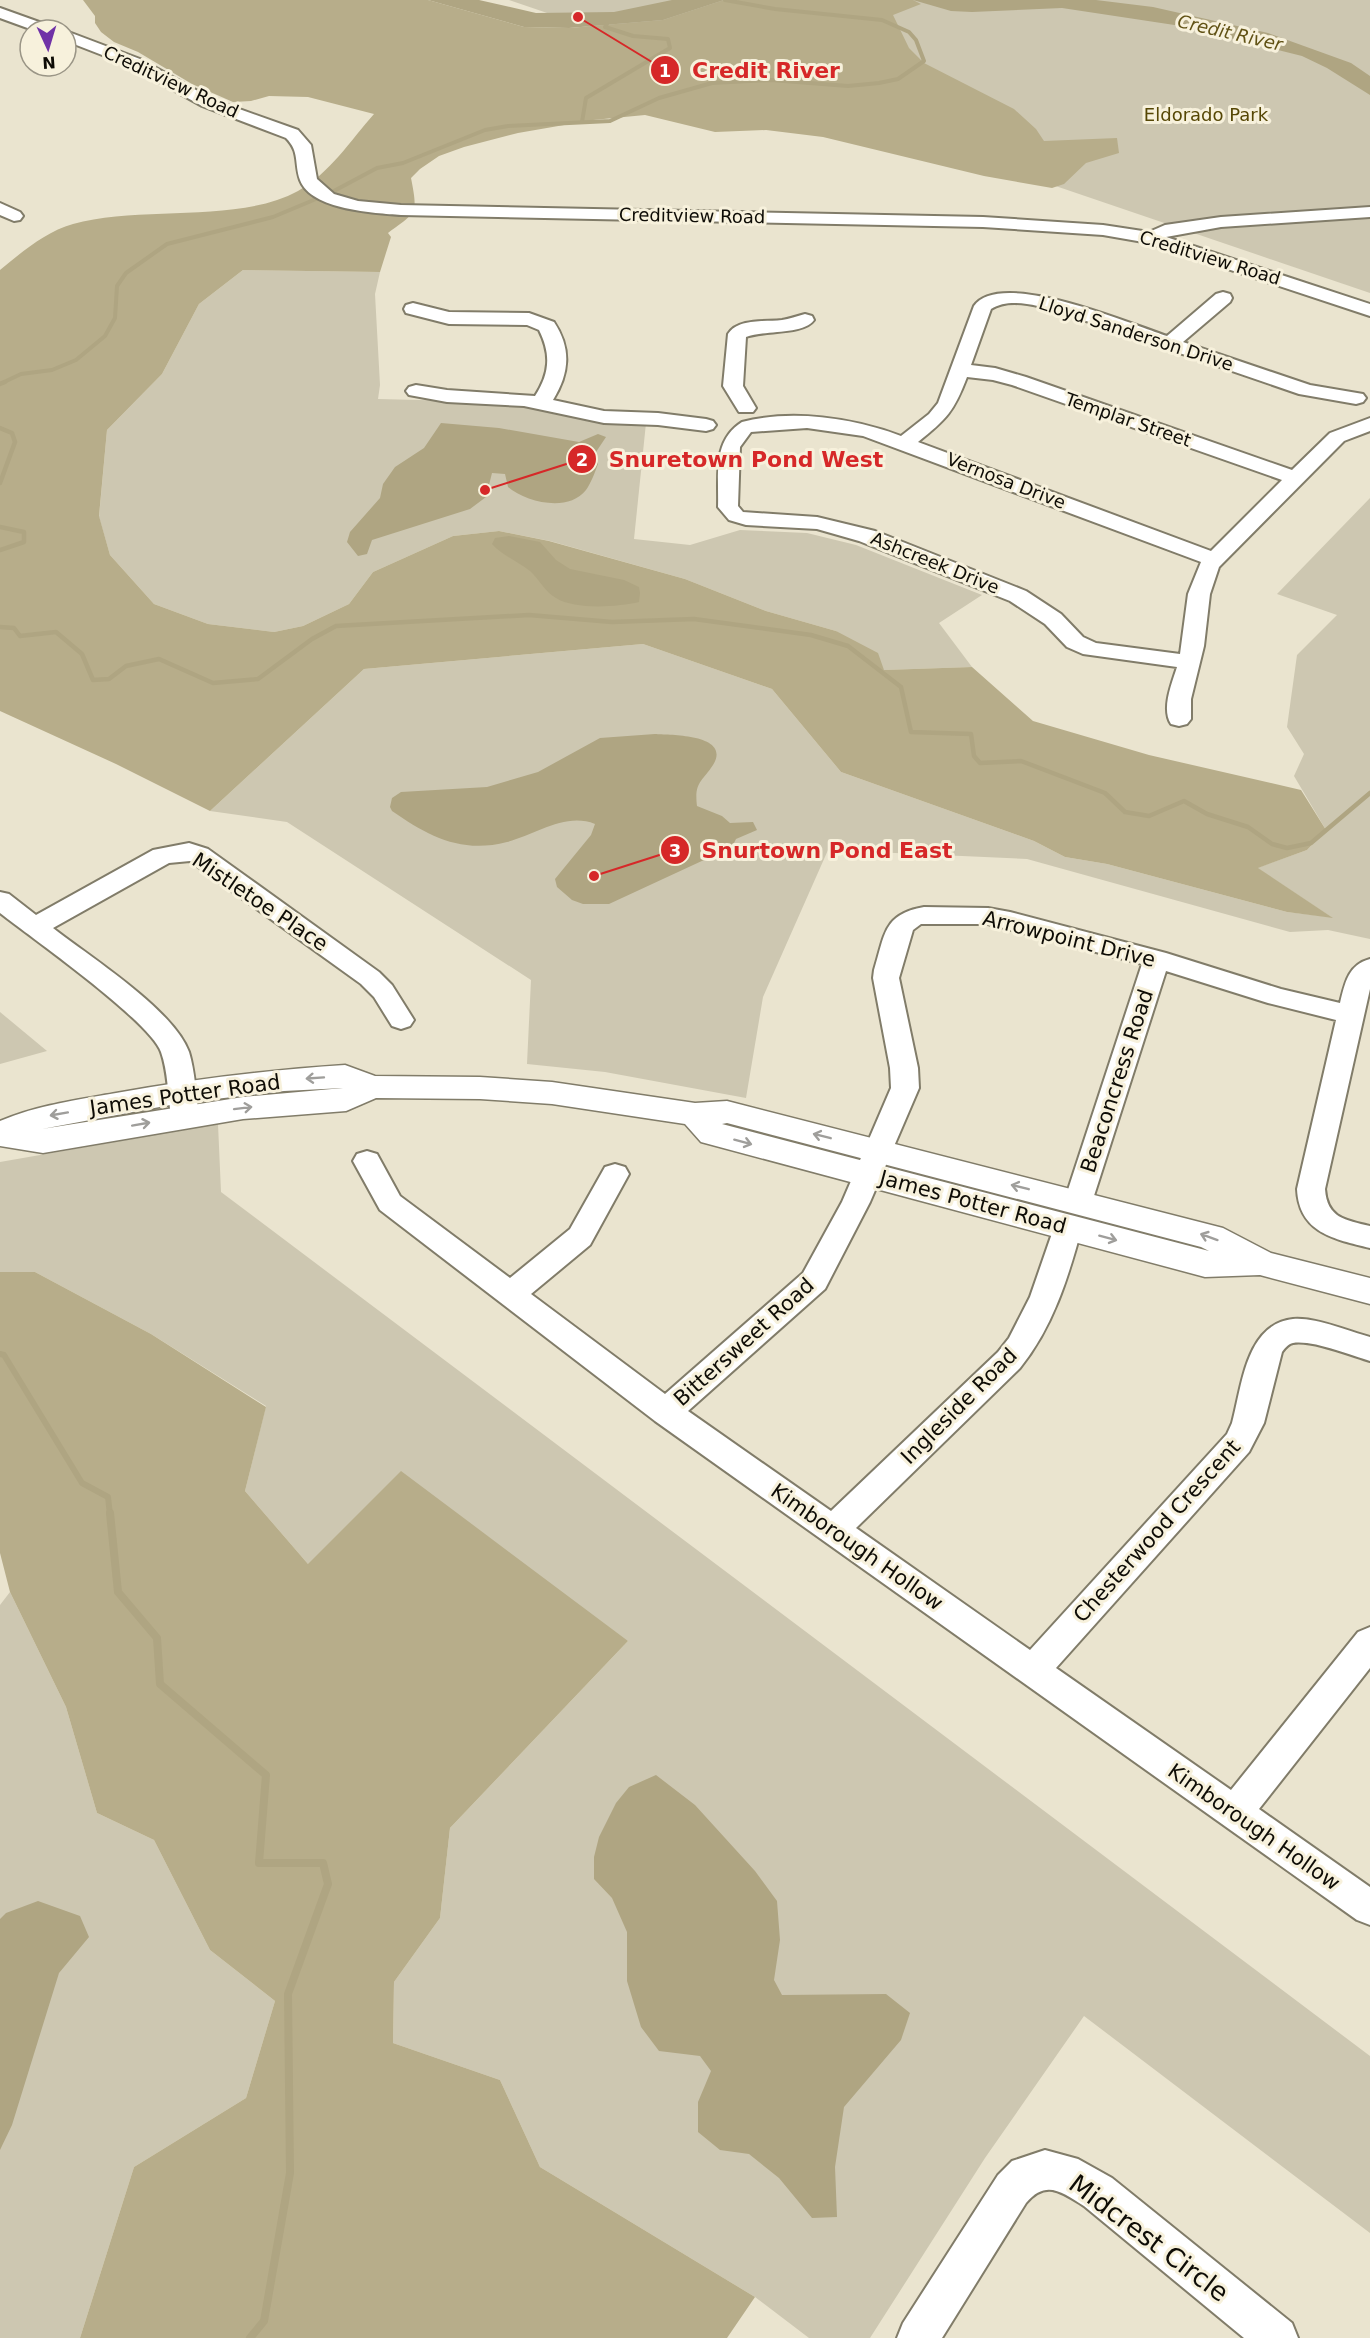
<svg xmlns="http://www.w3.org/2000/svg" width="1370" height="2338" viewBox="0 0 1370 2338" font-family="'DejaVu Sans',sans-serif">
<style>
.green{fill:#cdc7b1}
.forest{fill:#b7ad8a}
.water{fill:#afa582}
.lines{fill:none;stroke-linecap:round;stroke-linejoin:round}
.stream-far3{stroke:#afa582;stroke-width:4}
.stream-far2{stroke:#afa582;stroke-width:4.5}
.stream-far1{stroke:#afa582;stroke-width:6}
.stream{stroke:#afa582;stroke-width:8}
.minor-casing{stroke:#817c69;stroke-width:4}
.major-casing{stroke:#817c69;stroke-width:3}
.minor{fill:#fff;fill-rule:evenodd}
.major{fill:#fff;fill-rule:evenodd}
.oneway{stroke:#9f9e9b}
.labels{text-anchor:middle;stroke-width:6;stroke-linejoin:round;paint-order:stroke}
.far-water-label{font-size:18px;font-style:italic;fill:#615215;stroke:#f7f1dc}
.far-street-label{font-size:18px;fill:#0e0c06;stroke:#f7f1dc}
.far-park-label{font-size:18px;fill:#564705;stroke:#f7f1dc}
.street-label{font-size:21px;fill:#0e0c06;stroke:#f7f1dc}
.near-street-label{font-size:26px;fill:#0e0c06;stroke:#f7f1dc}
.leader{fill:none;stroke:#d62828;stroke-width:2}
.callout-dot{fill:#d62828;stroke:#f7f1dc;stroke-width:2}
.mark-label{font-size:18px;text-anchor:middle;font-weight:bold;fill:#fff}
.callout-label{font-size:22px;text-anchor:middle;font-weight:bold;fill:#d62828;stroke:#f7f1dc;stroke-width:6;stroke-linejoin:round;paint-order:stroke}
</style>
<rect width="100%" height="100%" fill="#eae4cf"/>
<!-- green -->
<g class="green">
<polygon points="509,0 1370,0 1370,293"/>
<polygon points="243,270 380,272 375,294 380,385 378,399 500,402 537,408 582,419 646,423 634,539 690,545 740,530 807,533 856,545 982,595 939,623 972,667 884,670 836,631 766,611 685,579 550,541 499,531 453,536 373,572 349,604 303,626 274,632 208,624 154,604 110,555 99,517 107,430 162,374 199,304"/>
<polygon points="1370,498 1370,939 1328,930 1290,932 1027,859 828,850 763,997 746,1098 605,1072 527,1064 531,980 287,822 210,811 364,669 643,644 772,689 841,772 1034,841 1065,857 1107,864 1287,912 1331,917 1257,868 1307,850 1326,830 1294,776 1304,754 1287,727 1297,655 1337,615 1277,594"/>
<polygon points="0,1012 47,1051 0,1064"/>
<polygon points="218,1124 221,1192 1370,2056 1370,2233 1084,2016 985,2158 870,2338 809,2338 755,2297 540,2167 500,2080 393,2043 394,1982 440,1918 450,1828 628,1641 308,1564 245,1491 266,1406 151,1334 35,1272 0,1272 0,1162"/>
<polygon points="10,1592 66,1707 97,1813 154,1840 210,1950 275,2001 246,2098 134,2167 80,2338 0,2338 0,1605"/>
</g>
<!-- forest -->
<g class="forest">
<path d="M83,0H428L524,27L569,28L663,20L724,0H913L921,4L893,15L909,48L924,63L1014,109L1036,129L1044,141L1117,138L1119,153L1086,163L1064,184L1052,188L984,176L823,137L766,130L715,132L645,115L593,120L518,133L464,147L439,156L420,169L411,178C418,214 417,212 388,233L391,237L380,272L243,270L199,304L162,374L107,430L99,516L110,555L154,604L208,624L274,632L303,626L349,604L373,572L453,536L499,531L549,541L685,579L766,611L836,631L878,653L884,670L972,667L1033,721L1149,755L1301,790L1326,830L1307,850L1258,868L1333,918L1287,912L1107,864L1065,857L1034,841L841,772L772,689L643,644L364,669L210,811L116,764L0,711V270C22,252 45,232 73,224C140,205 238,224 298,191C329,174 351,140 374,114L308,97L269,96L251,101L233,102L192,84L138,52L114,42L101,32L95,23V16Z"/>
<polygon points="0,1272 35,1272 151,1334 266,1407 245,1491 308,1564 401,1471 628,1641 450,1828 440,1918 394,1982 393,2043 500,2080 540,2167 755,2297 727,2338 80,2338 134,2167 246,2098 275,2001 210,1950 154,1840 97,1813 66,1707 10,1592 0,1553"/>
</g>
<!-- water -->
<g class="water">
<polygon points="428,0 479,0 536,13 614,12 672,0 724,0 663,20 569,28 524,27"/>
<polygon points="913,0 1096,0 1153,7 1268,33 1351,63 1370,76 1370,95 1327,68 1302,56 1181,26 1062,8 972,12 951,11"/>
<path d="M441,423L499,428L579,442L598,434L606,437L594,455L598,464C595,472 591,483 586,490C568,513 526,502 508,487L505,474L492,473L486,497L470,509L372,540L367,554L358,556L347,542L350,532L380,498L383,484L395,467L424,448Z"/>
<path d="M509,536L540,542L556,560L570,569L624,580L639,587L640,593L639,602C617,607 575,610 556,598C545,592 539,579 530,571C517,561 503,556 492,544L495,538Z"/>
<path d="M655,734C670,735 732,734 713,765C702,782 694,782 697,806L722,816L730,823L753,822L757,830L736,839L732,847L609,904H583L572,900L557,887L555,879L591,835L595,824C565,812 535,835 507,842C461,854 428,836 392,811L390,807L392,798L401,792L487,787L538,772L600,738Z"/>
<polygon points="656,1775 695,1805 755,1871 777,1901 780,1940 774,1980 782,1995 886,1994 910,2013 901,2040 844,2107 835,2167 837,2217 812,2218 779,2178 749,2154 720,2150 698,2132 698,2102 711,2071 700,2056 659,2051 641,2027 627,1981 627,1932 612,1898 594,1879 594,1857 599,1837 616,1803 629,1787"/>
<polygon points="38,1901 80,1916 89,1937 59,1973 12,2125 0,2150 0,1919 6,1913"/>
</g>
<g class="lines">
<!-- stream-far3 -->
<g class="stream-far3">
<polyline points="582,122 586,98 670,48 668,39 633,36 605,27 607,24"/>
<polyline points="332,192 377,168 403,163 485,130 508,126 610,121 659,98 712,83 771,80 848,86 879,83 898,79 924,61 916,40 909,32 882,20 775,9 725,0"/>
<polyline points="2,383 21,374 52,370 76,360 105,336 115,318 117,286 126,273 167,244 273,217 316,199"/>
</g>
<!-- stream-far2 -->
<g class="stream-far2">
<polyline points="0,384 5,382"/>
<polyline points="0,428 12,433 15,442 0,483"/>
<polyline points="0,527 24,532 24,542 0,550"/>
<polyline points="0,627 14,628 20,636 56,632 82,654 93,680 109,679 126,666 159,659 213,683 258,679 312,639 336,626 529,615 612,622 694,619 811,635 848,646 901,687 911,732 971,734 974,756 980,763 1021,761 1105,793 1125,812 1149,816 1184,801 1207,814 1248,827 1272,844 1287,848 1311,843 1370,793"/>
</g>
<!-- stream-far1 -->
<polyline class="stream-far1" points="0,1354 4,1355 82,1483 108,1497 110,1515"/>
<!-- stream -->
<polyline class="stream" points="110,1513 118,1592 157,1638 160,1684 266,1775 259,1863 323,1863 328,1884 288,1994 290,2173 264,2321 250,2338"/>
<defs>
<g id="minor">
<polygon points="0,8 53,27 56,30 33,30 0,18"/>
<path d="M66,31L140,59L214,100L298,130L311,145L317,179L334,194L358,201L401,205L983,217L1103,225L1149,232L1165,225L1221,217L1370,207V217L1221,227L1166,237L1370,304V316L1149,243L1103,235L983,227L401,215C375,213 311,210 300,180C294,163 300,152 286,138L202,106L128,65L66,41Z"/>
<polygon points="0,203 20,212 23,216 20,220 14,221 0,215"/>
<path d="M1223,292L1230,294L1232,298L1230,302L1183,342L1310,385L1363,394L1366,398L1363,402L1356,404L1299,394L1057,311C1038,306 1010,297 991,309L971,365L995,368L1026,377L1292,470L1330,433L1370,418V431L1344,441L1219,567L1210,594L1204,646L1191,699V719L1187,724L1179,726L1171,724C1161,709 1172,683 1177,667L1083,654L1067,647L1045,624L1010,601L859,541L817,529L746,525L729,520L718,507C719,475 712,441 742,422C792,409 854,418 901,436L929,414L938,403L974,306C1000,268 1131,324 1167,336L1216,294ZM967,377L993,380L1012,385L1282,480L1211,551L918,442C947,419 954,411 967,377ZM807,428L863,436L1201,562L1188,594L1180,654L1096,643L1083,637L1061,614L1026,591L875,531L817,517L743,512L738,506L740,447L751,432Z"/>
<path d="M413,303L449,312L529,313L554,322C572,349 569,374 553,400L604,411L658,413L706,419L713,421L716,425L713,429L706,431L658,425L604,423L524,406L447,402L409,395L406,391L409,387L416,385L447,390L535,396C550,373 551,354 539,330L527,325L449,324L406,313L404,309L406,305Z"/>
<path d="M805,314L812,316L814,320C804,335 763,330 746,337L743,386L756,408L753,412H739L723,386L728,334C738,318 765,322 782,320C789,319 797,316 805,314Z"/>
<path d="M189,843L208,849L379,972L392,985L414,1020L410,1026L401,1029L392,1026L374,997L361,984L190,861L169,863L53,928C90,957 173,1009 189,1052C195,1071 196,1096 199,1116L195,1123L185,1126L175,1123L171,1116C168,1096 168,1071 161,1052C150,1021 32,938 0,913V892L9,894L36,915L153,850Z"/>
<path d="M924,907L988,908L1010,912L1166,953L1281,989L1340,1003C1345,983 1348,965 1370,959V989L1325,1189C1327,1218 1345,1220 1370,1226V1248C1334,1239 1299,1233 1297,1189L1336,1020L1268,1003L1166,971L1092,1202L1088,1209L1078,1213L1068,1209L1064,1202L1142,964L988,924H921L913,930L899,978L918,1068L919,1088L870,1202L825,1289L688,1411L831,1511L998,1352L1009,1338L1030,1297L1057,1219L1067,1216L1077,1219L1082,1227C1068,1278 1053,1327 1020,1368L856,1528L1030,1650L1227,1434L1232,1423C1242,1386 1246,1324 1293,1319C1315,1317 1348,1331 1370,1337V1361C1350,1355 1313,1340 1293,1343C1288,1344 1285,1348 1282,1352L1264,1423L1249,1452L1056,1668L1231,1790L1358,1632L1370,1627V1668L1259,1809L1370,1887V1925L1357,1920L655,1421L380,1210L353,1161L357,1154L367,1151L377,1154L400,1196L510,1278L570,1229L605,1167L615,1164L625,1167L629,1174L590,1245L531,1294L665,1394L803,1273L842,1202L891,1088L890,1068L873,978L874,970C885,935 883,914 924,907Z"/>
<path d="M1045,2150L1078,2159L1112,2178L1292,2323L1298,2338H1244L1084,2206C1062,2192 1046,2179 1026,2203L942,2338H897L903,2323L998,2175L1012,2161Z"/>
</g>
<path id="major" d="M345,1065L375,1076L480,1077L552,1082L695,1103L727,1101L1223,1228L1271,1253L1370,1278V1304L1260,1275L1205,1277L701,1142L685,1124L552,1104L480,1099L376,1098L346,1111L243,1119L43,1153L0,1146V1121C38,1105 76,1100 116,1093C192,1079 268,1070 345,1065ZM343,1088L243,1097L42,1129L181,1103L284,1091ZM727,1123L1201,1247L1209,1251L722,1124Z"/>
</defs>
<!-- minor casing -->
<use href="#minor" class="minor-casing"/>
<!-- major casing -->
<use href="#major" class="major-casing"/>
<!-- minor -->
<use href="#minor" class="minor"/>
<!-- major -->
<use href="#major" class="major"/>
</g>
<!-- one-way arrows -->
<defs><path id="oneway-shaft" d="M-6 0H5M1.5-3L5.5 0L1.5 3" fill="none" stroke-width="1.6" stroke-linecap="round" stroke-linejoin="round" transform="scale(1.5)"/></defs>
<g class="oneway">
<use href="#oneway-shaft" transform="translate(315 1078) rotate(176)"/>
<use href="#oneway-shaft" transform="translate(243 1108) rotate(-7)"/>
<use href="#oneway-shaft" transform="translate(59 1114) rotate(170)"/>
<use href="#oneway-shaft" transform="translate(141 1124) rotate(-10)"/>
<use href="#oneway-shaft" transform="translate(822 1136) rotate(-166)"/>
<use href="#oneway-shaft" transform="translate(743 1142) rotate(15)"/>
<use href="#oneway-shaft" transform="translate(1020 1187) rotate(-166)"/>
<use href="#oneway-shaft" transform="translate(1209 1237) rotate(-160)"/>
<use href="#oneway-shaft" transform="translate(1108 1238) rotate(15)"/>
</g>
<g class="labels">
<!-- far-water labels -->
<g class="far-water-label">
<text transform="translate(1230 33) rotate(13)" y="6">Credit River</text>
</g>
<!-- far-street labels -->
<g class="far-street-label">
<text transform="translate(171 82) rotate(25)" y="6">Creditview Road</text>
<text transform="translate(692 216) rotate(1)" y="6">Creditview Road</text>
<text transform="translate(1210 258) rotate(17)" y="6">Creditview Road</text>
<text transform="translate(1136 334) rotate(18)" y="6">Lloyd Sanderson Drive</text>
<text transform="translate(1128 420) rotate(19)" y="6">Templar Street</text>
<text transform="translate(1006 481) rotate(21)" y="6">Vernosa Drive</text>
<text transform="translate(935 563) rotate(22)" y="6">Ashcreek Drive</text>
</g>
<!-- far-park labels -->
<g class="far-park-label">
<text x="1206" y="121">Eldorado Park</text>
</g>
<!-- street labels -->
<g class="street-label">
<text transform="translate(260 902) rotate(34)" y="7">Mistletoe Place</text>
<text transform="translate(1069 939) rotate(14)" y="7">Arrowpoint Drive</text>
<text transform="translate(1117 1081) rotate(-72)" y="7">Beaconcress Road</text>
<text transform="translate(185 1095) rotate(-8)" y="7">James Potter Road</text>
<text transform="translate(973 1202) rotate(15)" y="7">James Potter Road</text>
<text transform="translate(744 1342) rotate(-42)" y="7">Bittersweet Road</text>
<text transform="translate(959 1406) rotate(-45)" y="7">Ingleside Road</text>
<text transform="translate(1157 1531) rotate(-48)" y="7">Chesterwood Crescent</text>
<text transform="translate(857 1547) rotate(35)" y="7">Kimborough Hollow</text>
<text transform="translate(1254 1827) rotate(35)" y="7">Kimborough Hollow</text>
</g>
<!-- near-street labels -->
<g class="near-street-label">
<text transform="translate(1149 2238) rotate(37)" y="9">Midcrest Circle</text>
</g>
</g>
<!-- callouts -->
<path class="leader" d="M578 17L665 70M485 490L582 459M594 876L675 850"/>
<g class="callout-dot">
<circle cx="578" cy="17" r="6"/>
<circle cx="485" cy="490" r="6"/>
<circle cx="594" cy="876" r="6"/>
<circle cx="665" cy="70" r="15"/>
<circle cx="582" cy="459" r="15"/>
<circle cx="675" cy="850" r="15"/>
</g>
<g class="mark-label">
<text x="665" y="77">1</text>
<text x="582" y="466">2</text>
<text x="675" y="857">3</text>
</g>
<g class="callout-label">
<text x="766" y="78">Credit River</text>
<text x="746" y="467">Snuretown Pond West</text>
<text x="827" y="858">Snurtown Pond East</text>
</g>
<!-- north arrow -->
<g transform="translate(48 48) rotate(176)"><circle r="28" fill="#f7f1dc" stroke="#9a9586" stroke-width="1.5"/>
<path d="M0-4.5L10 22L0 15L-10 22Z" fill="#7032a7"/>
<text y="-9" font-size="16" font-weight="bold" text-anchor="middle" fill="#0e0c06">N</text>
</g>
</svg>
